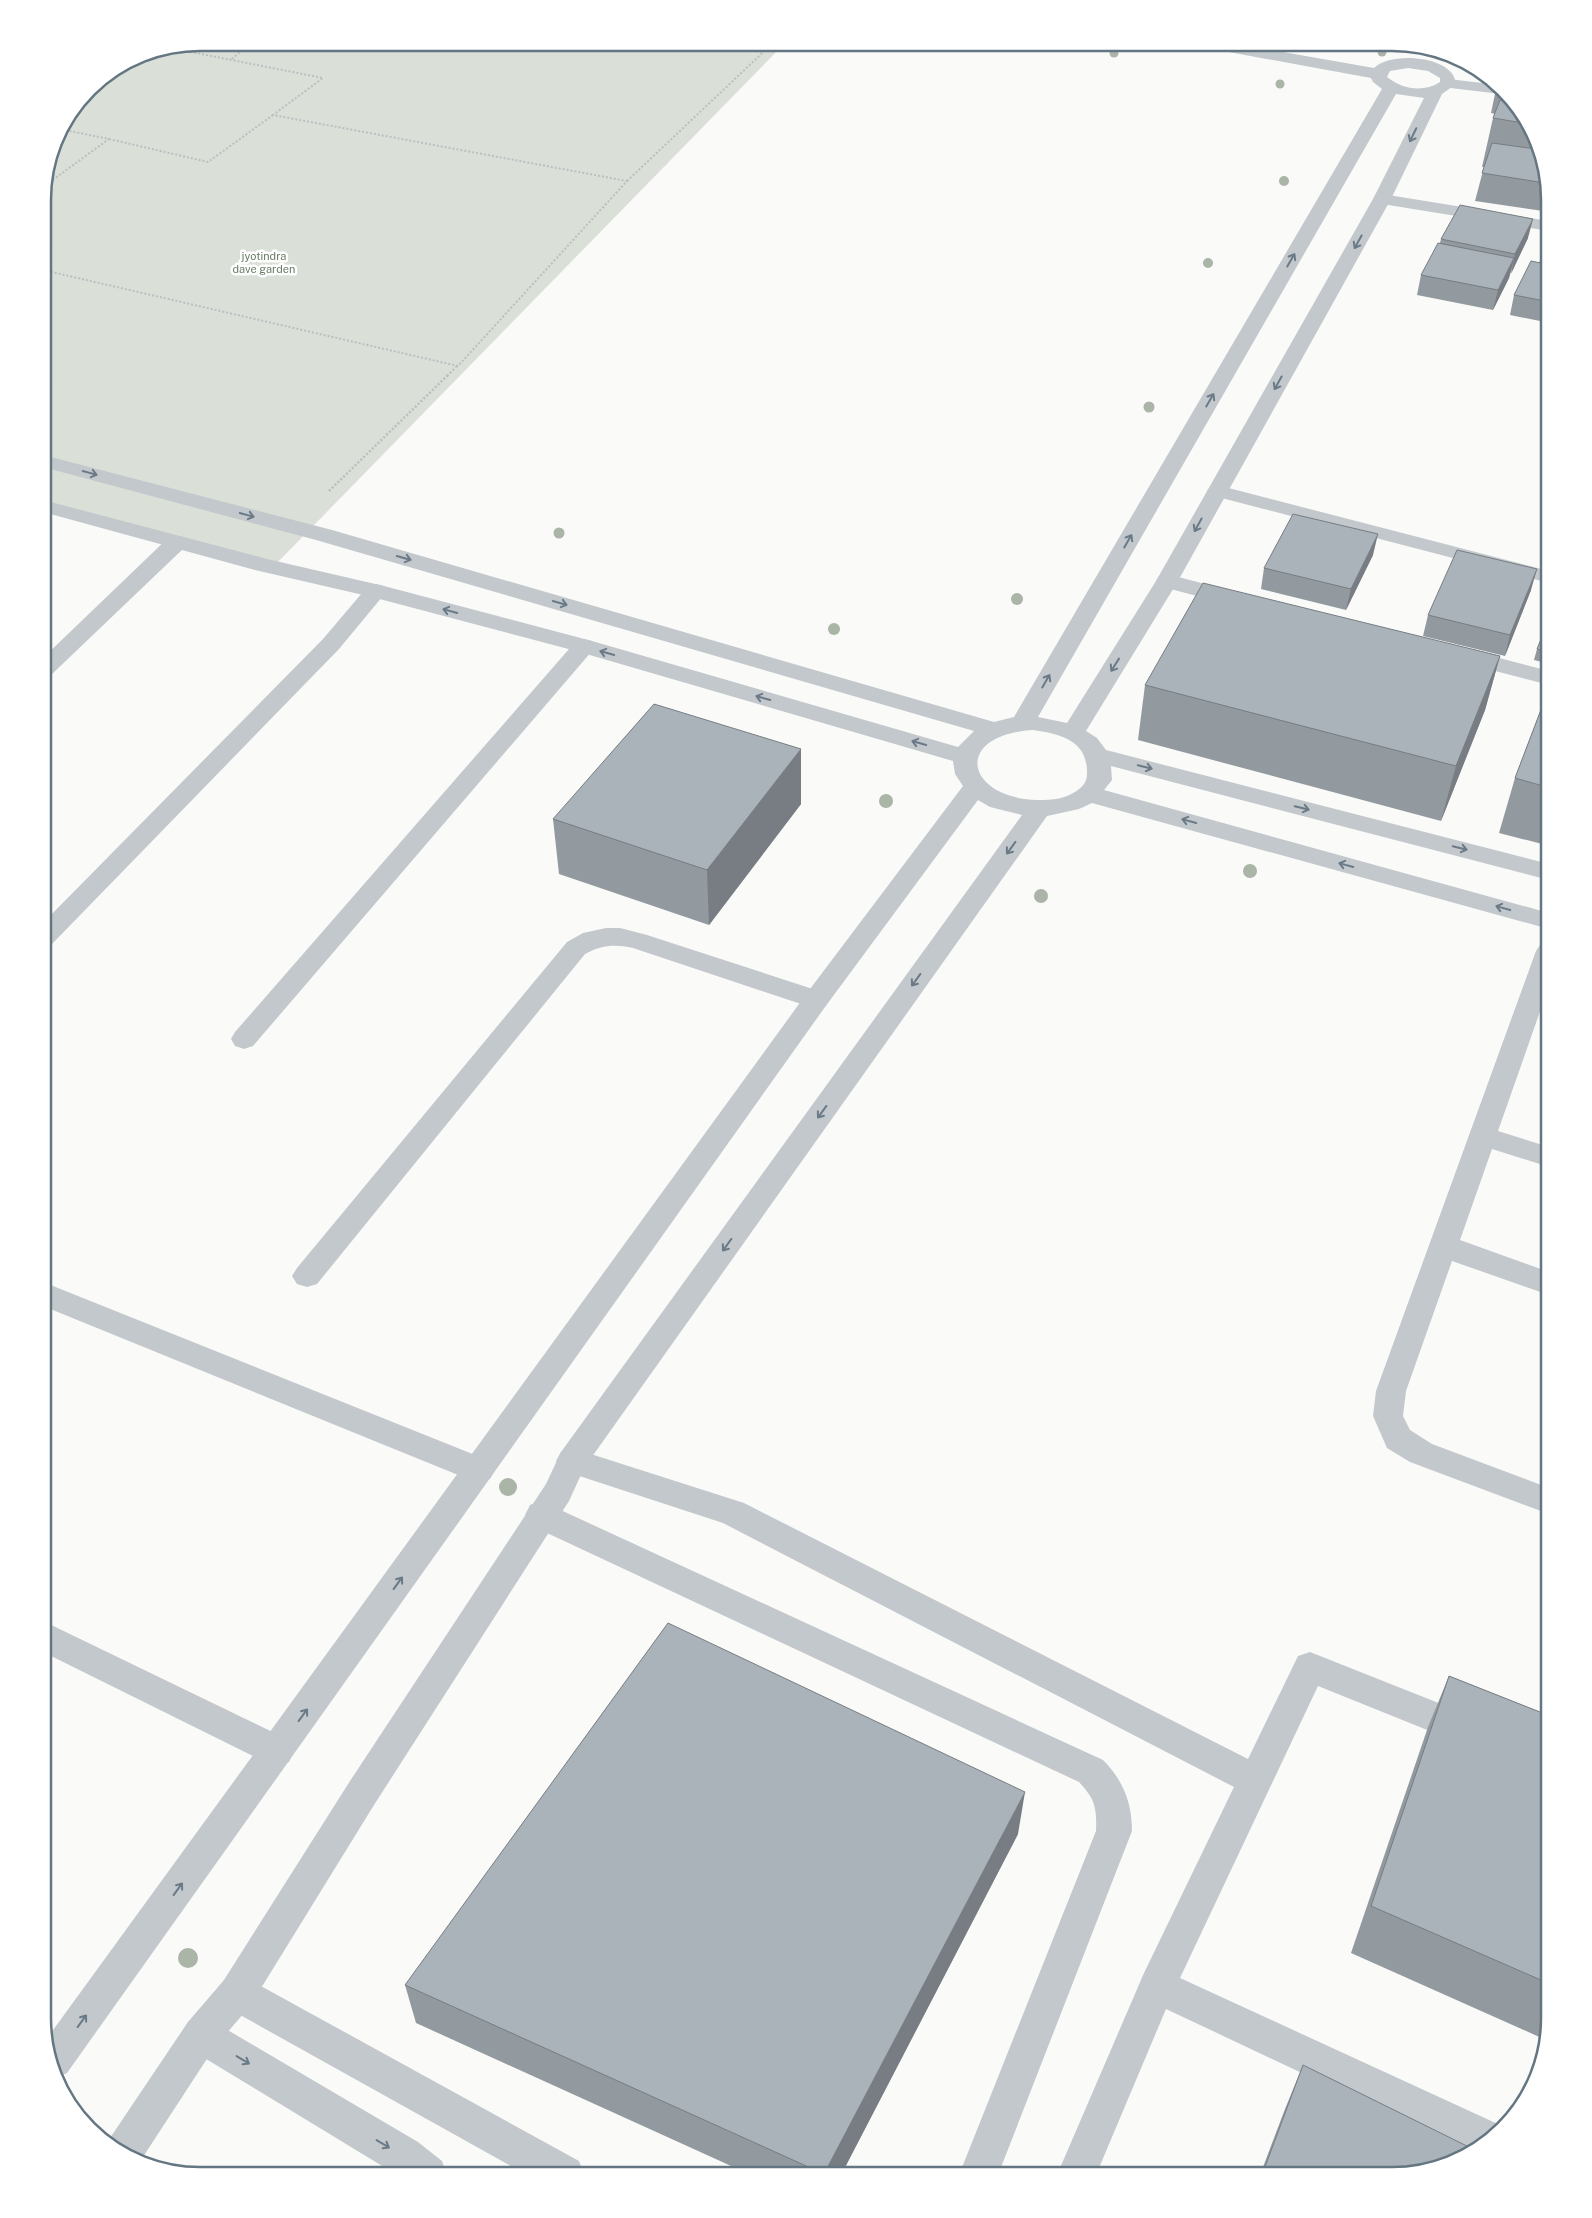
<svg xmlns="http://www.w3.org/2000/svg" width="1592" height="2218" viewBox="0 0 1592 2218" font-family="'Public Sans',sans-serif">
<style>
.green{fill:#dadfd7}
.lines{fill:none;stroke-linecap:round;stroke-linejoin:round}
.path-far1{stroke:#bbbfc2;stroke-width:2;stroke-dasharray:2 2;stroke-linecap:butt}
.path{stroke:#bbbfc2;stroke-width:2.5;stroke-dasharray:2 2;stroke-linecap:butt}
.service{fill:#c3c8cc;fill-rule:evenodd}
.minor{fill:#c3c8cc;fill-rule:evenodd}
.tertiary{fill:#c3c8cc;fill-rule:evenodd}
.tree{fill:#aab4a7}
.wall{fill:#929a9f}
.shaded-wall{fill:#777d82}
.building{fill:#aab3b9;stroke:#777d82}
.oneway{stroke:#6a7a87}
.labels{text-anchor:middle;stroke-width:5;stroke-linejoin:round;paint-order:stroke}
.far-park-label{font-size:11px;fill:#687a64;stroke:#fff}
.rim{fill:none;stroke:#657683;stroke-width:2.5}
</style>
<rect width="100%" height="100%" fill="#fafaf8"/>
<!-- green -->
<polygon class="green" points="200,43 785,43 275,565 43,503 43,190 59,130 96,82 140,54"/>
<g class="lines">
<!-- path-far1 -->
<g class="path-far1">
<polyline points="709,43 761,52"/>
<polyline points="232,59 250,43"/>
<polyline points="109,139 208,162 273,115"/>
<polyline points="627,181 773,43"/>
<polyline points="43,187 109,139 60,129"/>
<polyline points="43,270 458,366 627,181 273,115 323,78 171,48"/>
<polyline points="447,376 457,366"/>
</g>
<!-- path -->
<polyline class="path" points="329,491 448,375"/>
<!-- service -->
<g class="service">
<polygon points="376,584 384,586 387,591 339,649 52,944 43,947 43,923 323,639 368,586"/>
<polygon points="1549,942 1549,986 1498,1131 1549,1147 1549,1167 1492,1149 1460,1240 1549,1272 1549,1295 1452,1261 1406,1391 1403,1416 1410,1430 1432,1444 1549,1488 1549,1514 1410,1462 1387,1448 1373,1416 1376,1391 1536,951 1540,945"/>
<path d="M541,1501L1103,1760C1123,1780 1132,1803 1132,1831L998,2175H959L1096,1831C1097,1808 1095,1799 1079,1782L530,1525L525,1515L530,1505Z"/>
<polygon points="237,1975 250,1980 579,2161 584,2175 527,2175 224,2006 218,1993 224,1980"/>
<polygon points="201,2016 214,2022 418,2142 442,2161 447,2175 397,2175 188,2048 182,2035 188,2022"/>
</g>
<!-- minor -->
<g class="minor">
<polygon points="1448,79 1491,84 1501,94 1442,87 1440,84 1442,81"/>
<polygon points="1382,194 1549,221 1549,231 1376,203 1373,199 1376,195"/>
<polygon points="1217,485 1549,571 1549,583 1210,495 1207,491 1210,487"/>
<polygon points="177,536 185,537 188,542 185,547 51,675 43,677 43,658 169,537"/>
<polygon points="1167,574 1243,594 1246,599 1243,604 1235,606 1159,586 1156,581 1159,576"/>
<polygon points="584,639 592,641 595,646 592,651 253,1046 244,1049 235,1046 231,1039 235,1032 576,641"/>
<polygon points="1461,648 1549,671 1549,685 1453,660 1450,655 1453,650"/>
<path d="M606,928H620L647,935L825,993L829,1000L825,1007L816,1009L633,948C614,944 602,945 585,954L317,1284L307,1287L297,1284L292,1276L297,1268L567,942L583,933Z"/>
<polygon points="43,1282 490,1461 495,1470 490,1479 479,1483 468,1479 43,1306"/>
<polygon points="572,1448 744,1503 1248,1759 1298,1656 1310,1652 1479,1719 1484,1730 1479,1741 1467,1746 1318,1686 1180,1978 1500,2125 1472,2153 1166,2009 1096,2175 1057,2175 1144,1973 1234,1787 723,1523 561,1470 556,1461 561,1452"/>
<polygon points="43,1621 289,1740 294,1751 289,1762 277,1767 265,1762 43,1652"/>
</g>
<!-- tertiary -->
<path class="tertiary" d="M1199,43H1232L1374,68C1390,51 1454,55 1456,84L1442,94L1391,199L1178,581L1086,731L1097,738L1106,750L1549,864V880L1111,766L1112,780L1104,790L1549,913V929L1092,803L1079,809L1047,816L584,1468L569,1501L374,1805L250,2006L214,2048L141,2160L121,2154L108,2141L188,2022L224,1980L350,1781L546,1484L561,1452L1022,815L990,807L978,800L825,1007L67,2073L58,2077L48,2037L807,993L963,786L955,774L953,761L576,651L372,597L255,570L43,512V500L267,559L384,586L592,641L958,747L974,731L316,540L43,467V455L332,530L994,722L1014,717L1382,89L1373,82L1371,78L1207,48L1201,46ZM1408,68L1428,71L1440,78V82C1423,93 1402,89 1387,77L1390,71ZM1396,94L1424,98L1373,199L1156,581L1067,723L1038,717ZM1033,730C1060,734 1087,740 1087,772C1088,785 1078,791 1067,796C1058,800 1046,800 1037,800C965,798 952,735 1033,730Z"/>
</g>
<!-- trees -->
<g class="tree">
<circle cx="1382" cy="52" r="4.5"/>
<circle cx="1114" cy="53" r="4.5"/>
<circle cx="1280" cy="84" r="4.5"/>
<circle cx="1284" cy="181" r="5"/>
<circle cx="1208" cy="263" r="5"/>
<circle cx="1149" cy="407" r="5.5"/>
<circle cx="559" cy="533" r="5.5"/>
<circle cx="1017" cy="599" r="6"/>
<circle cx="834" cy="629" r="6"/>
<circle cx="886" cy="801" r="7"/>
<circle cx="1250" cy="871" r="7"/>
<circle cx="1041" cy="896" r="7"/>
<circle cx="508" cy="1487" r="9"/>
<circle cx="188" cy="1958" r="10"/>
</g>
<!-- wall -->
<g class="wall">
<polygon points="1496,89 1528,121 1550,200 1550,212 1475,201 1484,167 1482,167 1493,118 1495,114 1491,113"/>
<polygon points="1528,238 1510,274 1509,278 1493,310 1417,295 1421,275 1440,243 1441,239"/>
<polygon points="1550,239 1550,323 1510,315 1514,295 1539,263 1541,258"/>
<polygon points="1373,555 1346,610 1261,589 1264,568"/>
<polygon points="1531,590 1505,656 1423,636 1428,615"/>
<polygon points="1550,617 1550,664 1534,660 1537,649"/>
<polygon points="1500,656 1485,710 1441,821 1138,740 1145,685"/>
<polygon points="1550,686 1550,846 1499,833 1515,778"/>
<polygon points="801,749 801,804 709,925 559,874 553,819"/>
<polygon points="1449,1676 1550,1716 1550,2018 1544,2039 1351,1953 1428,1727"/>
<polygon points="1018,1834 841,2175 751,2175 416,2023 405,1985"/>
<polygon points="1303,2065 1392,2176 1260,2175 1285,2109"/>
</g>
<!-- shaded-wall -->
<g class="shaded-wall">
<polygon points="1533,219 1528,238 1511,274 1515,254"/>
<polygon points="1514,258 1509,278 1493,310 1498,290"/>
<polygon points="1378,534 1373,555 1346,610 1351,589"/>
<polygon points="1537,569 1531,590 1505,656 1510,635"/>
<polygon points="1500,656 1485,710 1441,821 1456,766"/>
<polygon points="801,749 801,804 709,925 707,870"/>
<polygon points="1025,1792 1018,1834 841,2175 824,2175 824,2174"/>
</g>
<!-- building -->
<g class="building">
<polygon points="1500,100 1508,101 1528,121 1529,124 1493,118"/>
<polygon points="1492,143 1536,149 1545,183 1482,173"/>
<polygon points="1460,205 1533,219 1515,254 1441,239"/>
<polygon points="1550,239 1550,260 1541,258"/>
<polygon points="1438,243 1514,258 1498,290 1421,275"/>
<polygon points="1531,261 1550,265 1550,302 1514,295"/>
<polygon points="1293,514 1378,534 1351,589 1264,568"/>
<polygon points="1457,550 1537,569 1510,635 1428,615"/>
<polygon points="1203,583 1500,656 1456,766 1145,685"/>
<polygon points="1550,617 1550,652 1537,649"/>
<polygon points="1550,686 1550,788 1515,778"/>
<polygon points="654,704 801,749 707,870 553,819"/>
<polygon points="668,1623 1025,1792 824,2174 405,1985"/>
<polygon points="1449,1676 1550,1716 1550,1984 1371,1906"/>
<polygon points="1303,2065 1475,2150 1471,2154 1392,2176 1262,2175"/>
</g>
<!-- one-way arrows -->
<defs><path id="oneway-shaft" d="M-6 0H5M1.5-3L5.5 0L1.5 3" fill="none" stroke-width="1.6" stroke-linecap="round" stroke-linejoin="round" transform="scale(1.25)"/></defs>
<g class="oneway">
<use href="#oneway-shaft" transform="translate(1413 135) rotate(116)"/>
<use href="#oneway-shaft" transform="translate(1358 242) rotate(119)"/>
<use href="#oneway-shaft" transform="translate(1291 260) rotate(-60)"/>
<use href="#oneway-shaft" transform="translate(1278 383) rotate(119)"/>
<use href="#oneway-shaft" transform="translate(1210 400) rotate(-60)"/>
<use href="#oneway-shaft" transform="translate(90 473) rotate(15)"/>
<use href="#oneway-shaft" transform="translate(247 515) rotate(15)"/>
<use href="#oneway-shaft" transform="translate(1198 525) rotate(119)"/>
<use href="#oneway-shaft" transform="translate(1128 541) rotate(-60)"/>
<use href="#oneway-shaft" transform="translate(404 558) rotate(16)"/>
<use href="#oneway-shaft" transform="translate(560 603) rotate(16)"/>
<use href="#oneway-shaft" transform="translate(450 611) rotate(-165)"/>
<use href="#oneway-shaft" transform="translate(607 653) rotate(-164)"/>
<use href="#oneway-shaft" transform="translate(1115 665) rotate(122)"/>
<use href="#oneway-shaft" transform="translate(1046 681) rotate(-60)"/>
<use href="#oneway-shaft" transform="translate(763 698) rotate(-164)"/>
<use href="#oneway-shaft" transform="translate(919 743) rotate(-164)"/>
<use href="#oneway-shaft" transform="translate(1145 767) rotate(14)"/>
<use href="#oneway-shaft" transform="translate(1302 808) rotate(14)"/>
<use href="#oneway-shaft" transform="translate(1189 821) rotate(-165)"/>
<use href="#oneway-shaft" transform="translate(1011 848) rotate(126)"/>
<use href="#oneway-shaft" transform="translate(1460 848) rotate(14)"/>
<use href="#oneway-shaft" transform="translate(1346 865) rotate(-165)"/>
<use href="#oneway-shaft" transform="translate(1503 908) rotate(-165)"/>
<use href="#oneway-shaft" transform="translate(916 980) rotate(126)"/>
<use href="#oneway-shaft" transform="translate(822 1112) rotate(126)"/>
<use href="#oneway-shaft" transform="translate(727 1245) rotate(126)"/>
<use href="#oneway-shaft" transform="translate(398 1583) rotate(-54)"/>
<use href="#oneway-shaft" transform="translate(303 1715) rotate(-54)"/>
<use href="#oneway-shaft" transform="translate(178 1889) rotate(-54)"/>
<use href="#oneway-shaft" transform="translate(82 2021) rotate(-54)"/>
<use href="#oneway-shaft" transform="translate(243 2060) rotate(31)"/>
<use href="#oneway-shaft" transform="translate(383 2144) rotate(31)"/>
</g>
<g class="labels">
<!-- far-park labels -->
<g class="far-park-label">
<text x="264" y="260">jyotindra<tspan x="264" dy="13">dave garden</tspan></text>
</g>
</g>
<!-- crop -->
<path d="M0 0H1592V2218H0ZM200 51H1392A149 149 0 0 1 1541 200V2018A149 149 0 0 1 1392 2167H200A149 149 0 0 1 51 2018V200A149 149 0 0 1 200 51Z" fill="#fff" fill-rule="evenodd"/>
<path class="rim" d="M200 51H1392A149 149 0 0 1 1541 200V2018A149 149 0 0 1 1392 2167H200A149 149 0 0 1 51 2018V200A149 149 0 0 1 200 51Z"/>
</svg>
